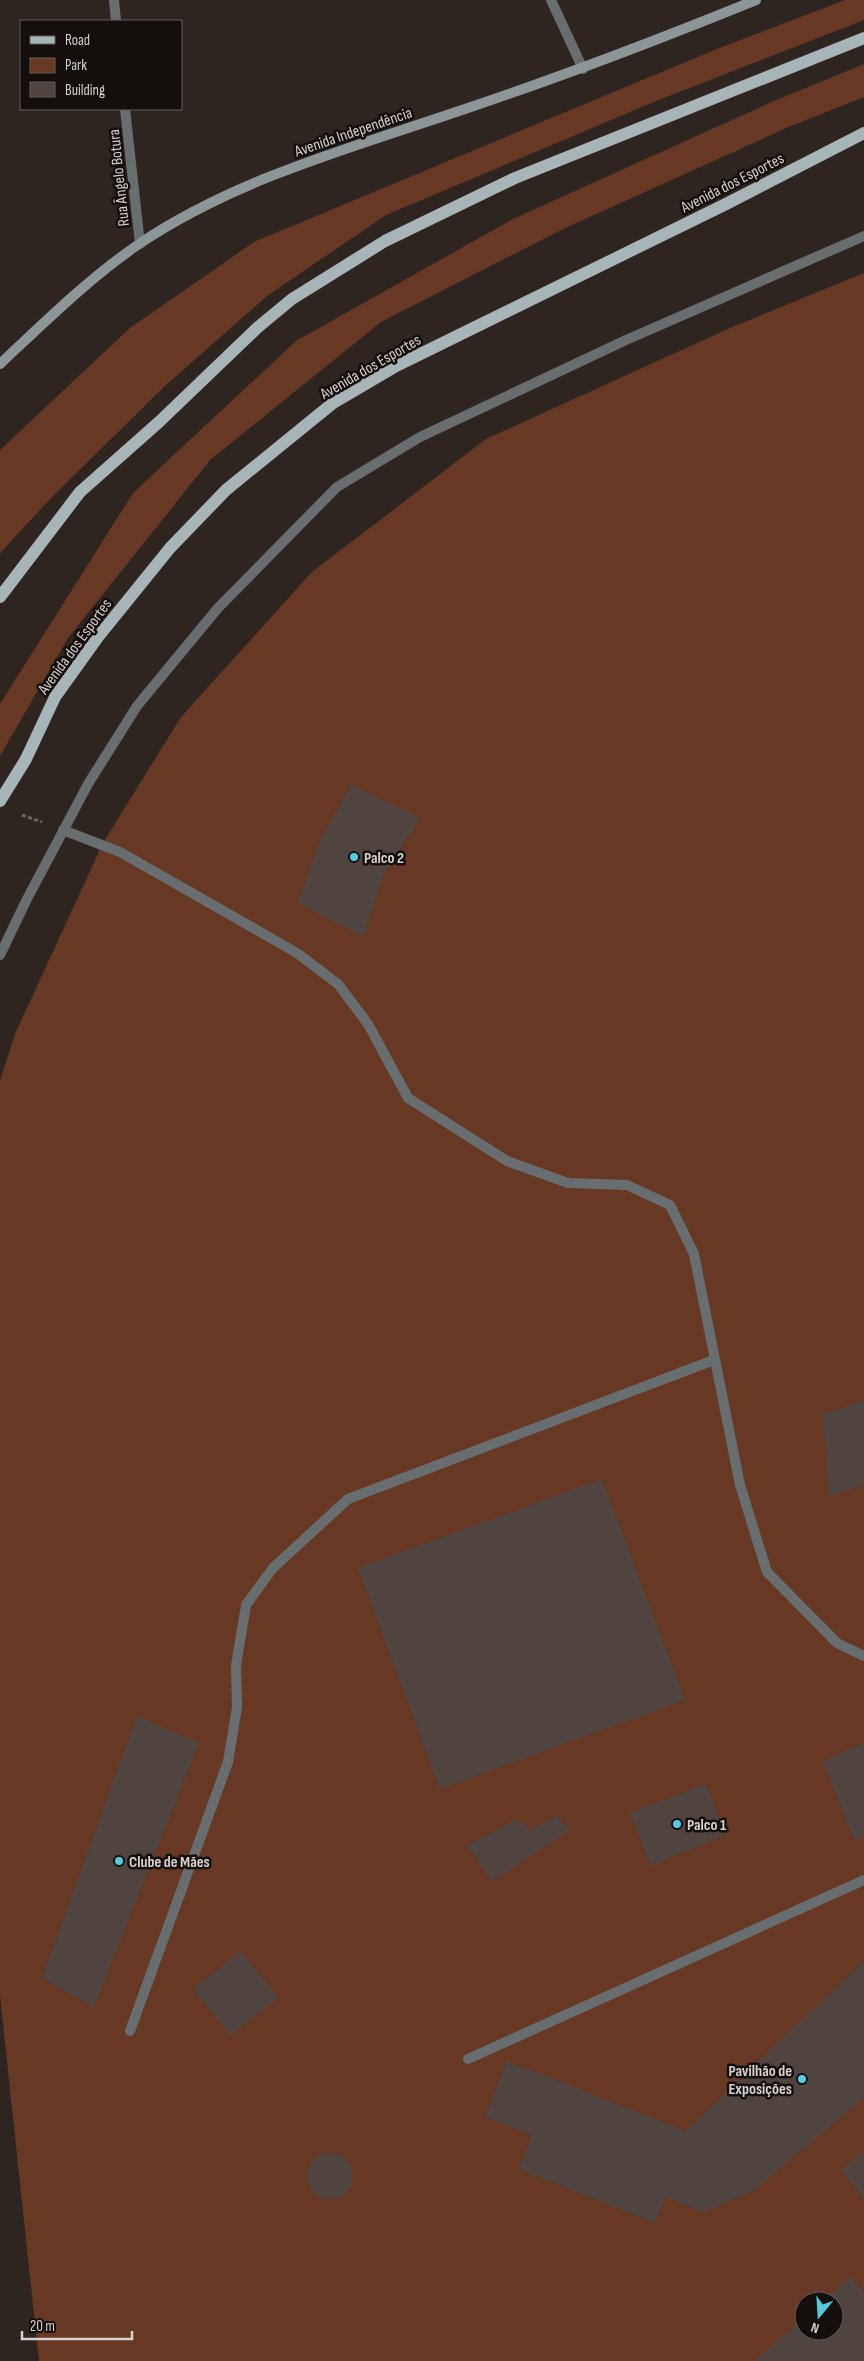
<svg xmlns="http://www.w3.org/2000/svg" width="864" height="2361" viewBox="0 0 864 2361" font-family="'Sofia Sans Condensed',sans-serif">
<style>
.green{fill:#673924;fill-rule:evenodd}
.building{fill:#4f443f}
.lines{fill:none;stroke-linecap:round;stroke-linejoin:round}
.path{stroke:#6f6662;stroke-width:3;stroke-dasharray:4 2.5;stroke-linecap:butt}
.lane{stroke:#686e6f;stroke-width:10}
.street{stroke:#686e6f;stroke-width:10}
.secondary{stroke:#8c9698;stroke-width:10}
.primary{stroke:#a8b5b8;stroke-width:12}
.poi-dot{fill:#56c9e0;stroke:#140f0d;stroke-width:2}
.labels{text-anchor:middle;stroke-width:5;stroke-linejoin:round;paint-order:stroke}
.street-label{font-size:16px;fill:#d7d0ce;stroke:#140f0d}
.poi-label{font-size:16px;font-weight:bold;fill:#d7d0ce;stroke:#140f0d;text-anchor:start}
</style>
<rect width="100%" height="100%" fill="#2f2520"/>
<!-- green -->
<g class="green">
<polygon points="845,0 864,0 864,20 656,101 386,215 267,296 166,385 52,497 0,553 0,450 130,328 254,242 717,49"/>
<polygon points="864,64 864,97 791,126 563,229 381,322 210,460 68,638 0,756 0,704 133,493 296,341 513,219 774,101"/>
<path d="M864,273V2361H39L0,1996V1081L15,1034L103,843L181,717L312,572L486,439L730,328ZM804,2301H834V2331H804Z"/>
</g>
<!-- building -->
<g class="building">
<polygon points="351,785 420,818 384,874 363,937 298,903 320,841"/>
<polygon points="864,1401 864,1485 829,1496 823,1414"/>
<polygon points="602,1479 685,1700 440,1789 358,1568"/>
<polygon points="137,1716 199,1743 94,2007 42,1978"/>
<polygon points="864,1742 864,1836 854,1840 823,1761"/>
<polygon points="706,1784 725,1835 651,1866 630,1813"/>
<polygon points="558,1815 569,1830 492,1882 467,1845 516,1820 531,1830"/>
<polygon points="241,1951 278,1998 231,2035 193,1989"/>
<polygon points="864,1961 864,2098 753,2191 703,2212 665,2197 655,2223 519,2169 532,2135 485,2117 507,2061 686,2131"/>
<polygon points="864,2152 864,2199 841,2170"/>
<circle cx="330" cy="2176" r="23"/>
<polygon points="851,2277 864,2293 864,2361 755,2361 804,2318 804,2331 834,2331 834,2301 823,2301"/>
</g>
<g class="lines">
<!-- path -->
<polyline class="path" points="22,815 42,822"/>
<!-- lane -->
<g class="lane">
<polyline points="63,830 120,852 297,953 338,984 368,1024 408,1098 507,1161 568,1183 627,1185 670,1205 694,1254 740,1485 767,1572 837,1643 864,1656"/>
<polyline points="130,2031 228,1762 237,1707 236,1665 246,1605 273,1568 348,1499 714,1360"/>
<polyline points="468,2059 864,1880"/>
</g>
<!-- street -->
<g class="street">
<polyline points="114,0 116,21"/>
<polyline points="551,0 583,69"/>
<polyline points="125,109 140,244"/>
<polyline points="0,955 27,899 88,784 137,706 218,608 337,487 420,437 503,398 626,340 864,236"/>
</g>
<!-- secondary -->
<path class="secondary" d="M0,364C45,322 88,279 139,244C237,178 354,147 465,109C563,76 660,39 756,0"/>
<!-- primary -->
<g class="primary">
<polyline points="0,597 80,492 159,422 257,328 292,299 385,241 515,178 864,38"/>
<polyline points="0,801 26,759 55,697 98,637 170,548 226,490 333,403 396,366 726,204 864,133"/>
</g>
</g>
<!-- markers -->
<g class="poi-dot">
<circle cx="354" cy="857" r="5"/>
<circle cx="677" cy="1824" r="5"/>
<circle cx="119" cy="1861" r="5"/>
<circle cx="802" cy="2079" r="5"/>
</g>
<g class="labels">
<!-- street labels -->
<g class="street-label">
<text transform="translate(353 131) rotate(-19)" y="6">Avenida Independência</text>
<text transform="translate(118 178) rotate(-96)" y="6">Rua Ângelo Botura</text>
<text transform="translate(732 182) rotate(-27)" y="6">Avenida dos Esportes</text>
<text transform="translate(370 366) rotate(-30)" y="6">Avenida dos Esportes</text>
<text transform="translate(74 646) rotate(-54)" y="6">Avenida dos Esportes</text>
</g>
<!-- poi labels -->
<g class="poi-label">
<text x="364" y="863">Palco 2</text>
<text x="687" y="1830">Palco 1</text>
<text x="129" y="1867">Clube de Mães</text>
<text x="792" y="2076" text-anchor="end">Pavilhão de<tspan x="792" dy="18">Exposições</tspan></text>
</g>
</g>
<!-- legend -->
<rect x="20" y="20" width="162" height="90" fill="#140f0d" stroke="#625c5a"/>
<rect x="30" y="36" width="25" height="8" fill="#a8b5b8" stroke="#625c5a"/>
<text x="65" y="45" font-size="15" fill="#d7d0ce">Road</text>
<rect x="30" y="58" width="25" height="15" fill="#673924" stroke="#625c5a"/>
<text x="65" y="70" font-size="15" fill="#d7d0ce">Park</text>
<rect x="30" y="82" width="25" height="15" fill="#4f443f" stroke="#625c5a"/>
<text x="65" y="95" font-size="15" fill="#d7d0ce">Building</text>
<!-- north arrow -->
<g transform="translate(819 2316) rotate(198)"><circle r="24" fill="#140f0d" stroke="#625c5a"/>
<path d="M0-4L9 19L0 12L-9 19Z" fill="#56c9e0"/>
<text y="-8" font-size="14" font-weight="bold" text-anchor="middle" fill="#d7d0ce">N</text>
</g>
<!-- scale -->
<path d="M22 2331v8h110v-8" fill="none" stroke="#d7d0ce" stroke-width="2.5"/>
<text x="30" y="2331" font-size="15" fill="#d7d0ce" stroke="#140f0d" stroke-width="4" paint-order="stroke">20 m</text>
</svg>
